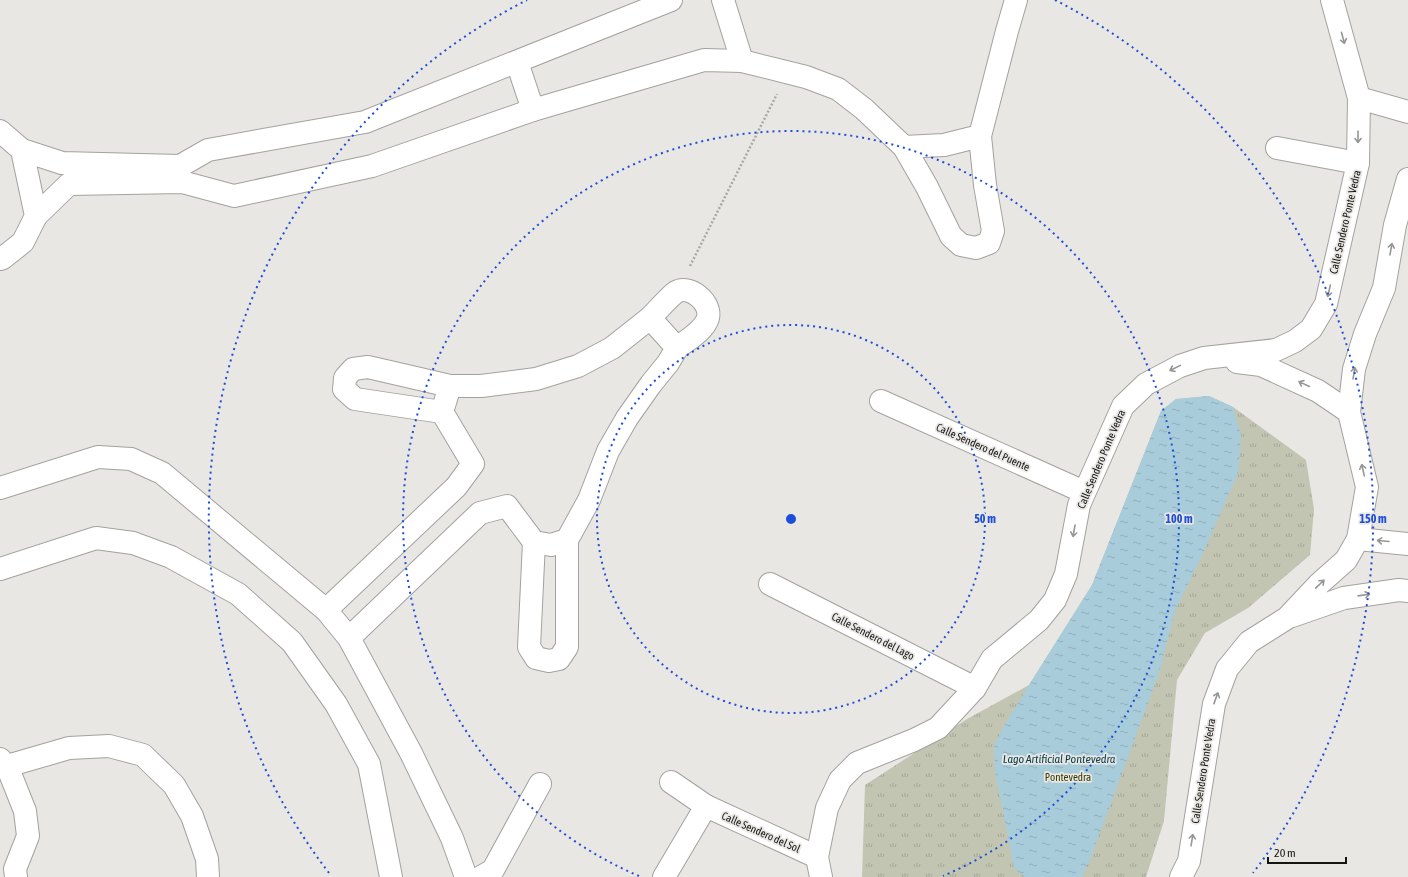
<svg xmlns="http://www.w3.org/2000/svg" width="1408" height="877" viewBox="0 0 1408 877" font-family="'Asap Condensed',sans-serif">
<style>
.grass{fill:url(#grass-tufts)}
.water{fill:url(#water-ripples)}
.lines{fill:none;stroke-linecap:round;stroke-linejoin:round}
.minor-casing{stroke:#a4a19f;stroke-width:24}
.path{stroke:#a9a8a5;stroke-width:2.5;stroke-dasharray:2 2;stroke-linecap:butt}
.minor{stroke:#fff;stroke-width:22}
.oneway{stroke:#969695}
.ring{fill:none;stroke:#1d4ed8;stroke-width:2;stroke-dasharray:2 4}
.labels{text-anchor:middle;stroke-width:3.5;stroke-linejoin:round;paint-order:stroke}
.street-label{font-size:11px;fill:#151514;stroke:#e9e7e4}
.park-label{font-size:11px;fill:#353a03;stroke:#e9e7e4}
.water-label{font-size:12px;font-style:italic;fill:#083c4c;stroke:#e9e7e4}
.centre{fill:#1d4ed8;stroke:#e9e7e4;stroke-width:2}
.ring-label{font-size:12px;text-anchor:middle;font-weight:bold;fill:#1d4ed8;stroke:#e9e7e4;stroke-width:3.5;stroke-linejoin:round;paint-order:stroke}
</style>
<defs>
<pattern id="grass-tufts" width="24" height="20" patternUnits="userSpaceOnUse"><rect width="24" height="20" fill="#c1c5b2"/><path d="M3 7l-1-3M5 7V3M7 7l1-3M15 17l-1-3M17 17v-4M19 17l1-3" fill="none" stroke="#a5a898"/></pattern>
<pattern id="water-ripples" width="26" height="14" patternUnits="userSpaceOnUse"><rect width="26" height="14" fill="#a9ccda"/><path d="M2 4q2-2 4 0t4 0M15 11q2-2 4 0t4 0" fill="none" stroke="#91aeba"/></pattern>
</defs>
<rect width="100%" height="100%" fill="#e9e7e4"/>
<!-- grass -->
<polygon class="grass" points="1209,396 1233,407 1306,460 1314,509 1310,555 1248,608 1205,633 1177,680 1164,821 1146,877 862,877 865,785 967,719 1029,685 1092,585 1161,411 1176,399"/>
<!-- water -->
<polygon class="water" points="1209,396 1233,407 1241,435 1238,473 1204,551 1175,611 1159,673 1091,857 1082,877 1025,877 1014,868 995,771 994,746 1005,724 1029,685 1092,585 1161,411 1176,399"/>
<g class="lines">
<defs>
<g id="minor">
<polyline points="723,0 742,61"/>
<polyline points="517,62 533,110"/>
<polyline points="1359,98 1408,112"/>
<polyline points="0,131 22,150 36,216 23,242 3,258 0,259"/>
<polyline points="904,147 927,187 951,236 961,245 976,248 989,243 993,231 985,185 980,136"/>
<polyline points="1277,148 1358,163"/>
<polyline points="22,150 62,163 180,166 208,150 365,122 671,0"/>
<polyline points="36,216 69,184 182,182 234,196 372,166 533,110 704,60 742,61 806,77 838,89 864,109 904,147 944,145 980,136 1007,31 1016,0"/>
<path d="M650,318C656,312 669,297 676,292C690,284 712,303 708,318C704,331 687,340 677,348"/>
<polyline points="1237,362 1261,365 1318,391 1349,412"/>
<polyline points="881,401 1084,492"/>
<polyline points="442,412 355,399 344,389 345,378 353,369 368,367 450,386"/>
<polyline points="0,488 98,457 131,459 162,473 326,610 349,638 411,753 452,838 466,877"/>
<polyline points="1358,539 1408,544"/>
<polyline points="534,542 529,647 536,658 549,661 559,659 567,647 567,540"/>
<polyline points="0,569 96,538 133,543 171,557 238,594 292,642 336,704 369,764 391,877"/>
<polyline points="770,584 975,688"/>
<polyline points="326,610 456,487 473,464 442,412 450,386 481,386 536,379 578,366 612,348 650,318 677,348 668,363 651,384 627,418 608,451 589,500 567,540 551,545 534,542 507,506 480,513 349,638"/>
<polyline points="1292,616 1344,598 1399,590 1408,591"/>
<polyline points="0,759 7,766 25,811 28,836 15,869 16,877"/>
<polyline points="7,766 69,748 109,746 143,755 174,785 192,816 207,859 208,877"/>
<polyline points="671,782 706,806 817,857"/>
<polyline points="481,877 493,870 540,784"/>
<polyline points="664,877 706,806"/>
<polyline points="821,877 817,857 827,808 840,780 857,763 914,740 938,728 975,688 992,659 1039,620 1055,600 1066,574 1079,505 1123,406 1146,384 1180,366 1204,358 1276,350 1295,341 1311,329 1326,304 1358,163 1359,98 1332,0"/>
<polyline points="1181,877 1189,861 1214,704 1227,669 1249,642 1287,618 1319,584 1346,560 1358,539 1367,487 1349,412 1354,369 1365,334 1384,288 1395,225 1408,179"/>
</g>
</defs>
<!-- minor casing -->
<use href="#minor" class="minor-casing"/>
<!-- path -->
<polyline class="path" points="690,266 777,94"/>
<!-- minor -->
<use href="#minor" class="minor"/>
</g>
<!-- one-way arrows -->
<defs><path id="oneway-shaft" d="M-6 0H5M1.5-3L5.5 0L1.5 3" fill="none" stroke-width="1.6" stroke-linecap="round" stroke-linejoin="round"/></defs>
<g class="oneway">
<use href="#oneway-shaft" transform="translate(1343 38) rotate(75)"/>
<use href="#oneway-shaft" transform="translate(1358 137) rotate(90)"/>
<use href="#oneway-shaft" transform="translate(1391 249) rotate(-80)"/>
<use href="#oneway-shaft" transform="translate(1329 291) rotate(103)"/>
<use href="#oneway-shaft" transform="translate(1175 368) rotate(154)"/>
<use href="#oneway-shaft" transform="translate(1354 373) rotate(-81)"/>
<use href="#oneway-shaft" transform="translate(1304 384) rotate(-155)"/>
<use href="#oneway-shaft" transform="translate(1363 470) rotate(-103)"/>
<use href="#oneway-shaft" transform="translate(1074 531) rotate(100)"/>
<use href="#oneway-shaft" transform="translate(1383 541) rotate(-175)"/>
<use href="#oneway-shaft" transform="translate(1320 584) rotate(-44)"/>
<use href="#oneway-shaft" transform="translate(1364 595) rotate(-8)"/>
<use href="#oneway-shaft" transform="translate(1216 698) rotate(-70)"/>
<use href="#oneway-shaft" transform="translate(1192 840) rotate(-81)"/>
</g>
<!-- distance rings -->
<g class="ring">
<circle cx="791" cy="519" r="194"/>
<path d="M639 876A388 388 0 1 1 943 876"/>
<path d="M329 873A582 582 0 0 1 527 0M1055 0A582 582 0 0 1 1253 873"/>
</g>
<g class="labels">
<!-- street labels -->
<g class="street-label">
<text transform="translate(1345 222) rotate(-77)" y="4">Calle Sendero Ponte Vedra</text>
<text transform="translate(983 447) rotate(24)" y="4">Calle Sendero del Puente</text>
<text transform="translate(1101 459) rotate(-67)" y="4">Calle Sendero Ponte Vedra</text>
<text transform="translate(873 636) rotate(27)" y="4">Calle Sendero del Lago</text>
<text transform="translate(1203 771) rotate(-81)" y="4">Calle Sendero Ponte Vedra</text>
<text transform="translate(761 832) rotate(24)" y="4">Calle Sendero del Sol</text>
</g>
<!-- park labels -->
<g class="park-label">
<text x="1068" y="781">Pontevedra</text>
</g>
<!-- water labels -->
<g class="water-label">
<text x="1059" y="763">Lago Artificial Pontevedra</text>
</g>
</g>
<circle cx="791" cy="519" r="6" class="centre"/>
<g class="ring-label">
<text x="985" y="523">50 m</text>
<text x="1179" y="523">100 m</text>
<text x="1373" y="523">150 m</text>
</g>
<!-- scale -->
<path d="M1268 857v6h78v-6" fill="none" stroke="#151514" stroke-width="2"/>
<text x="1274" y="857" font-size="12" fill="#151514" stroke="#e9e7e4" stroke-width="3" paint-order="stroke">20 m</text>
</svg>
